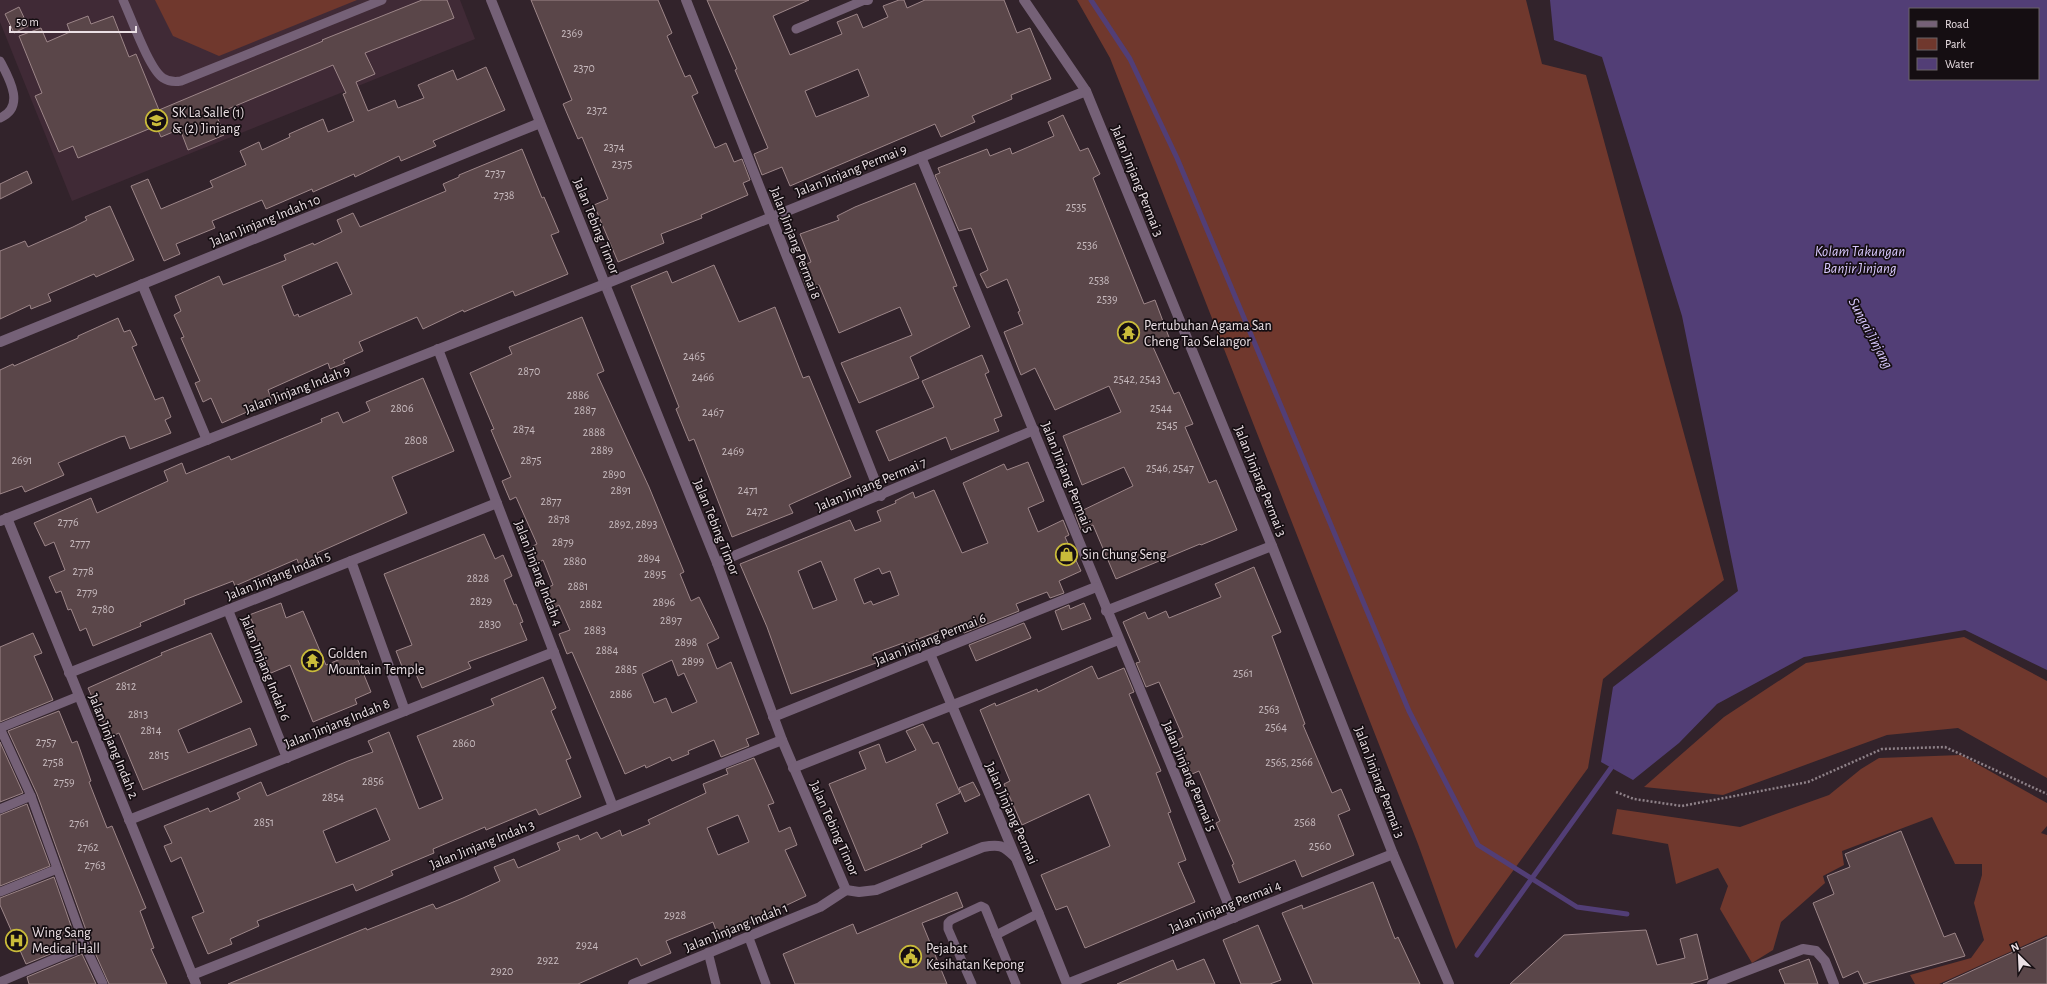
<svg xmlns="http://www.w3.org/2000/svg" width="2047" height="984" viewBox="0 0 2047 984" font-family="'Alegreya Sans',sans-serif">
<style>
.built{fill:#402a36}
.green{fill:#70382d}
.water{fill:#523e76;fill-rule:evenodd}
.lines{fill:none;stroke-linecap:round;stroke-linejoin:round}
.stream{stroke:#523e76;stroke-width:5}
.building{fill:#5a4649;stroke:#9d8689;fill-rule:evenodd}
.path{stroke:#8f8289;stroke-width:2.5;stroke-dasharray:2 2;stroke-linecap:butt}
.service{stroke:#756177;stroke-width:9}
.minor{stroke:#756177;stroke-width:10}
.labels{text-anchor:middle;stroke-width:3.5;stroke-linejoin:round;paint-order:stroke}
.number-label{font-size:12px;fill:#c7babe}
.poi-label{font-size:14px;fill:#ebe0e5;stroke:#150e12;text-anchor:start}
.street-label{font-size:14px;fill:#ebe0e5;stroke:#150e12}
.water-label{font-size:15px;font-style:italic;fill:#d8c8fd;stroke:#150e12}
</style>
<rect width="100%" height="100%" fill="#32232b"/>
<!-- built -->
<polygon class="built" points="0,0 460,0 475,39 72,201 0,22"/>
<!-- green -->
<g class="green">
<polygon points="155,0 357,0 219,56 173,36"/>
<polygon points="1077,0 1526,0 1542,64 1586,75 1724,580 1603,679 1588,768 1456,949 1418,844 1110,58"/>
<polygon points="1964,637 2047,681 2047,778 1958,728 1887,735 1723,795 1644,787 1724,717 1806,663"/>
<polygon points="1961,755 2047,803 2047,826 2041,833 2047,835 2047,935 1939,984 1915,984 1910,975 1971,958 1984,940 1974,903 1982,875 1982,864 1955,864 1932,817 1842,851 1844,865 1823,876 1825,883 1781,922 1773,950 1752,963 1720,909 1728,886 1718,868 1676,884 1668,844 1612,834 1617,809 1740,827 1829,795 1861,769 1879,758"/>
</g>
<!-- water -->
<path class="water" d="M1550,0H2047V670L1965,630L1804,657L1717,704L1679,743L1633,780L1601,762L1613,687L1738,591L1682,316L1602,57L1554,40ZM1910,9H2038V79H1910Z"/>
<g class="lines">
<!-- stream -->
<g class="stream">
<polyline points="1091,0 1130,59 1177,158 1409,711 1478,845 1577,907 1627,914"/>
<polyline points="1477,955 1611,768"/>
</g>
</g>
<!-- building -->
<g class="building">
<polygon points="422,0 447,0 454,18 365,53 375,74 356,82 368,111 395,100 398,108 424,98 418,85 453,70 457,80 486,67 505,110 433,141 436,146 401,161 399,156 355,177 354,174 313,192 312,189 266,209 262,200 212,221 215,228 176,244 180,254 164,261 131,186 148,179 161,209 213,187 210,181 246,165 240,151 259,142 262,150 290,137 289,134 323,119 328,132 354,121 343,94 346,93 333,65 216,114 224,135 188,150 180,129 161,137 156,126 78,158 73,146 59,152 35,96 42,93 19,36 41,28 47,42 70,32 67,24 88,16 91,24 113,16 129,57 136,54 159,110 323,41 322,40"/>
<polygon points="531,0 658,0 672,33 667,36 685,77 690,75 698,93 692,96 715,148 726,143 734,162 742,159 750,180 743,183 748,195 701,215 702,218 661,234 664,243 618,262 594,205 608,199 582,137 578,139 563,104 572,100"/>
<path d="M707,0H809L773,16L790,55L842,34L837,22L857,14L863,28L888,17L883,6L899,0H904L907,8L925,0H1004L1017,33L1030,28L1051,79L1011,95L1012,99L972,116L975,122L941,137L935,124L790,186L782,167L762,175L754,154L768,148L735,70L737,69ZM858,69L869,96L816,117L805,91Z"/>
<polygon points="19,7 28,26 14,33 5,14"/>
<polygon points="1063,115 1080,151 1088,148 1100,174 1093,178 1144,304 1155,300 1170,340 1153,347 1174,394 1179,392 1193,424 1185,427 1209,483 1216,480 1237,530 1201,545 1200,544 1116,579 1093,525 1081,530 1075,514 1133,486 1124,467 1082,485 1063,436 1121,412 1109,386 1055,410 1035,368 1021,375 1004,332 1023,324 1018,312 1020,311 1007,279 987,288 980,274 988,270 971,228 959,231 935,175 940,173 938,168 987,149 990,156 1010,148 1012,154 1054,136 1048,122"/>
<path d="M522,149L542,198L544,197L559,232L551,235L568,274L515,296L513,291L464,312L463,310L423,329L417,317L359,342L363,351L343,360L345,363L330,369L328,363L268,390L272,401L222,423L211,398L203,402L195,383L200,381L181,338L184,337L174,315L181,311L175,296L219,276L223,285L286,260L284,255L313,243L314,245L342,232L337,220L353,213L360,227L446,191L443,184L459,177V175ZM337,262L352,294L299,317L298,314L294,316L282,286Z"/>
<polygon points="27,171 32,183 0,199 0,184"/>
<polygon points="915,183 957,286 953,287 970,327 910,357 919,378 859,403 841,363 912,335 900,307 839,333 819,285 807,289 799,267 811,262 800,234 839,220 837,216 855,207"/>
<polygon points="110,206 134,260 96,277 94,274 48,294 51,301 31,309 30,305 0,319 0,251 25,241 28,247 73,227 87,220 85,217"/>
<polygon points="714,265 739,322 775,307 803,378 809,376 851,477 789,505 793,513 732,537 694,439 689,441 676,409 679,407 631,286 667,271 672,283"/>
<path d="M582,317L604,371L597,374L649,487L684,572L680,574L691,601L699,597L719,638L707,644L717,669L731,662L759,734L746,739L749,746L721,757L714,740L688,751L689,754L672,761L670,757L646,768L645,765L625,774L572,652L567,654L559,634L570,630L559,605L549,610L541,591L553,585L543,560L538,563L531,547L537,544L516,497L510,500L502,481L511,477L491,430L494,429L470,373L512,354L509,347ZM672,660L678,676L684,673L697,702L672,713L666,698L654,703L642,674Z"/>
<polygon points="118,318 124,332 130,330 137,345 132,347 155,400 163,397 171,417 165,420 171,433 130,449 125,436 120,437 58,463 64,475 25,492 22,486 0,494 0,370 13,364 14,366 78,338 78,336"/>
<polygon points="982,355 989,372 985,374 1002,416 994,419 999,431 951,450 946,437 889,461 876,431 934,407 922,381"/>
<polygon points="423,378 454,451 392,477 407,513 317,553 319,557 299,565 297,559 235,586 233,581 184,600 185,604 140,623 141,626 93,646 86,628 80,631 71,609 68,610 61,591 56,593 49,577 65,570 54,542 45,546 34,523 91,498 97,513 168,481 164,471 182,463 186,474 229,456 231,460 322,422 321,419 338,412 343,423 370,411 366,402"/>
<path d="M1028,462L1044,501L1028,508L1038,532L1063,520L1069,535L1065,537L1081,571L1059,581L1064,593L1050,598L1047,592L1016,604L1019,611L964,633L962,628L949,634L947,628L903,645V643L873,654L876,663L791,694L767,627L740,564L850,520L855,531L881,521L877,511L896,503L895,501L913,492L915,498L934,490L962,553L988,543L963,483L1004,464L1007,470ZM821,561L837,600L813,609L798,571ZM879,568L882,574L890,571L899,595L873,605L871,601L864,604L854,579Z"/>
<polygon points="484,534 495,559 503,555 512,576 504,580 514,605 516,604 523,622 520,623 527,640 468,662 471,668 422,688 412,665 403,669 396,651 412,645 384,574"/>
<polygon points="1254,567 1281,632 1272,636 1305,724 1303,725 1332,793 1341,789 1350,810 1338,815 1354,855 1302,877 1295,860 1239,883 1232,865 1234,864 1216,823 1220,821 1199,771 1192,774 1177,740 1183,737 1159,682 1146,687 1136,663 1140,662 1123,622 1145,612 1148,619 1166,611 1169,618 1221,597 1215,584"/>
<polygon points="281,603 286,618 303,611 326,665 355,653 371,692 355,699 357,704 313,722 290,665 271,673 253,629 255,627 249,615"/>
<polygon points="1084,603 1091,619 1062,630 1055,611 1069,605 1070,609"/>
<polygon points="1024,623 1031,638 976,661 969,645"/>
<polygon points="33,633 42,653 34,656 53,700 0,722 0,647"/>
<polygon points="211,633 242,702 178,730 188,753 250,728 257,745 143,790 119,733 110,737 88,688 162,655 161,653"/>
<polygon points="1092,666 1098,679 1124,668 1134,692 1129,694 1161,771 1156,773 1171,812 1168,813 1186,860 1178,863 1195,902 1085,948 1067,906 1056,910 1041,875 1110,846 1089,794 1022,825 1004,784 1010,781 980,710 995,703 996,706 1037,689 1038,692"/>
<path d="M543,677L556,708L551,711L571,758L566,760L581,797L539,815L536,809L486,830L485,827L433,849L434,853L391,871L393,875L356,891L353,884L257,921L259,926L230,939L232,944L208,954L192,917L204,912L181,857L171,862L164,846L172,843L164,826L208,808L210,812L240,799L237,793L261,782L267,796L348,761L373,752L368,741L389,732L419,809L443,799L417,736L494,705L491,699ZM376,808L390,840L336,863L323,831Z"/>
<polygon points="59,711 72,743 77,741 91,781 89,782 107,828 112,826 146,908 140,911 154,948 151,949 167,984 109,984 91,944 37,794 8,731"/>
<polygon points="923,724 933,744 938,742 960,793 936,804 948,833 921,845 922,847 865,871 829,784 866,769 859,752 879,744 886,763 916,750 906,731"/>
<polygon points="0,742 23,793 0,802"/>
<path d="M754,758L774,803L768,805L779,832L790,827L797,845L785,850L806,896L743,926L718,936L713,922L666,941L671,953L641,966L637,958L578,984H228L366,928L367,930L433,904L436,909L463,898L500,881L494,867L514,859L518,868L560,850L557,843L578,835L580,840L597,832L601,839L620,830L622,836L650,824L648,820L706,793L703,784L725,775L728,774L726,769ZM738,815L749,842L718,855L707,828Z"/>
<polygon points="973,782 980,795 965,802 959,788"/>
<polygon points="27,804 50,866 0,886 0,815"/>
<polygon points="1901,831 1944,937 1955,933 1965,956 1864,984 1858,971 1843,978 1813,903 1834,894 1827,876 1850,867 1845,854"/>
<polygon points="54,877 77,943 26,964 0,905 0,898"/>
<polygon points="1373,882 1395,939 1398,937 1420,984 1313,984 1282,913 1302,905 1303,909"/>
<polygon points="957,892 963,907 922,923 947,984 795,984 783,954 853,924 857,934"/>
<polygon points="1258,925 1281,980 1270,984 1241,984 1223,940"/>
<polygon points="1646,930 1657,965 1685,958 1680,939 1697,934 1708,979 1690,984 1510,984 1564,935"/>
<polygon points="2047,937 2047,984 1943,984 2002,957"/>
<polygon points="82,954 96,984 29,984 27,977"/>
<polygon points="1204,959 1215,984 1117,984 1173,960 1177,970"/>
<polygon points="1809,959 1818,984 1785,984 1779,970"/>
</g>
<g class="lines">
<!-- path -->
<polyline class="path" points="1616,792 1634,799 1682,806 1808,782 1882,749 1945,747 2047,794"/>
<!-- service -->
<g class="service">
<path d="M123,0C131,17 149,69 163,78C169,82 175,82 181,81L382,0"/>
<polyline points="796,29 862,1"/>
<path d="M0,61C9,78 26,107 0,118"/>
<polyline points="0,728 31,796 0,809"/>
<polyline points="0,728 79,696"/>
<polyline points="31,796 85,946 103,984"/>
<polyline points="0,892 57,869"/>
<polyline points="996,935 1039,913"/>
<polyline points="749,938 766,984"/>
<polyline points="708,952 716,984"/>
<polyline points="0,982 85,946"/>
<polyline points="972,984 948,929 948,923 951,920 981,906 985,908 1016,984"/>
</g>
<!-- minor -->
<g class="minor">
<polyline points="491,0 717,563 782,740 846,890"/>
<polyline points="686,0 881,496"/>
<polyline points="861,0 868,0"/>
<polyline points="1024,0 1086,91 1272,546 1393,854 1449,984"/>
<polyline points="921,157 1234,918"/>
<polyline points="142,284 207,440"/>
<polyline points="0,342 540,123"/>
<polyline points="438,349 613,807"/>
<polyline points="7,518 196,984"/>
<polyline points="0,521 605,284 1086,91"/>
<polyline points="351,561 405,711"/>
<polyline points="717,563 1034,430"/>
<polyline points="228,610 287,758"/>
<polyline points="1106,611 1272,546"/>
<path d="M930,654C977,764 1023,873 1067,984"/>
<polyline points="69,673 497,503"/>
<polyline points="773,717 1096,587"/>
<polyline points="793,768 1118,640"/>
<polyline points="129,820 554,652"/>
<path d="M846,890L859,892L876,890L983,847C999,844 1003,845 1015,857"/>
<polyline points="192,975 782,740"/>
<polyline points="633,984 820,907 846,890"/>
<polyline points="1067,984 1393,854"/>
<polyline points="1712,984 1803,949 1816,951 1825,961 1834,984"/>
</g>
</g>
<!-- icons -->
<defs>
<symbol id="school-ring" viewBox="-11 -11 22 22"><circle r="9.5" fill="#150e12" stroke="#c9bb3a" stroke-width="1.5"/><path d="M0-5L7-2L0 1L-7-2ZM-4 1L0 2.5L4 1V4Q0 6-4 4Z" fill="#c9bb3a"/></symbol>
<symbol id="temple-ring" viewBox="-11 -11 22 22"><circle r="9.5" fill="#150e12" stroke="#c9bb3a" stroke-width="1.5"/><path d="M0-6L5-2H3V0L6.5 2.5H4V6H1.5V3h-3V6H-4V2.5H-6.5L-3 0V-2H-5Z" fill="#c9bb3a"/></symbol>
<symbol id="shop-ring" viewBox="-11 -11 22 22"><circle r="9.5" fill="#150e12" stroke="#c9bb3a" stroke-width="1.5"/><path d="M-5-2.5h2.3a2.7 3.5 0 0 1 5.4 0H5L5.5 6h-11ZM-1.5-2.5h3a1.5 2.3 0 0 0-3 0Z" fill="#c9bb3a"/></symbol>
<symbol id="hospital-ring" viewBox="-11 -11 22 22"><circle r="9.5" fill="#150e12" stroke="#c9bb3a" stroke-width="1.5"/><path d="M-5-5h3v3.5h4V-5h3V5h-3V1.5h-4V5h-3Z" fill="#c9bb3a"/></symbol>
<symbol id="civic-ring" viewBox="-11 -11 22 22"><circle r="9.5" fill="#150e12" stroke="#c9bb3a" stroke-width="1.5"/><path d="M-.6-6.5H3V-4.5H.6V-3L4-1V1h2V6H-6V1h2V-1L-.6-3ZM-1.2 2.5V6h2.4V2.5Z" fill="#c9bb3a"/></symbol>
</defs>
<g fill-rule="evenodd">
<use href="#school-ring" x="144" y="108" width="25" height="25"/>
<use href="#temple-ring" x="1116" y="320" width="25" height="25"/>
<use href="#shop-ring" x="1054" y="542" width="25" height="25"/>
<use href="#temple-ring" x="300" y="648" width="25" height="25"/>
<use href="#hospital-ring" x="4" y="928" width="25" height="25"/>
<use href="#civic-ring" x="898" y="944" width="25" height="25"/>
</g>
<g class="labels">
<!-- number labels -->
<g class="number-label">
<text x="572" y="37">2369</text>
<text x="584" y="72">2370</text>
<text x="597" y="114">2372</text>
<text x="614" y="151">2374</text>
<text x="622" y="168">2375</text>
<text x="495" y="177">2737</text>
<text x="504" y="199">2738</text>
<text x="1076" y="211">2535</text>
<text x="1087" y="249">2536</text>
<text x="1099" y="284">2538</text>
<text x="1107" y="303">2539</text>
<text x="694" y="360">2465</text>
<text x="529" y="375">2870</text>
<text x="703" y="381">2466</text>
<text x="1137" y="383">2542, 2543</text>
<text x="578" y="399">2886</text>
<text x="402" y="412">2806</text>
<text x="1161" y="412">2544</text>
<text x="585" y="414">2887</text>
<text x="713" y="416">2467</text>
<text x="1167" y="429">2545</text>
<text x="524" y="433">2874</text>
<text x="594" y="436">2888</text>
<text x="416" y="444">2808</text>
<text x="602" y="454">2889</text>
<text x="733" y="455">2469</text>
<text x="22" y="464">2691</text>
<text x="531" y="464">2875</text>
<text x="1170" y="472">2546, 2547</text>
<text x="614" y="478">2890</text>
<text x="621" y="494">2891</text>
<text x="748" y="494">2471</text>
<text x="551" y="505">2877</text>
<text x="757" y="515">2472</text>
<text x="559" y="523">2878</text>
<text x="68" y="526">2776</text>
<text x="633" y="528">2892, 2893</text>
<text x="563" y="546">2879</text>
<text x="80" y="547">2777</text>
<text x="649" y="562">2894</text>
<text x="575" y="565">2880</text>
<text x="83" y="575">2778</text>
<text x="655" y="578">2895</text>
<text x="478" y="582">2828</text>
<text x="578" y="590">2881</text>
<text x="87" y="596">2779</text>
<text x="481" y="605">2829</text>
<text x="664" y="606">2896</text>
<text x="591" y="608">2882</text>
<text x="103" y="613">2780</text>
<text x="671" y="624">2897</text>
<text x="490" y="628">2830</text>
<text x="595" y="634">2883</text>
<text x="686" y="646">2898</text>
<text x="607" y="654">2884</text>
<text x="693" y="665">2899</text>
<text x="626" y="673">2885</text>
<text x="1243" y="677">2561</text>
<text x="126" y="690">2812</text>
<text x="621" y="698">2886</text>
<text x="1269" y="713">2563</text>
<text x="138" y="718">2813</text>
<text x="1276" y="731">2564</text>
<text x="151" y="734">2814</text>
<text x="46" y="746">2757</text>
<text x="464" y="747">2860</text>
<text x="159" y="759">2815</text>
<text x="53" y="766">2758</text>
<text x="1289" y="766">2565, 2566</text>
<text x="373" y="785">2856</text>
<text x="64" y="786">2759</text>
<text x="333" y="801">2854</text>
<text x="264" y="826">2851</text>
<text x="1305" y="826">2568</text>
<text x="79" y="827">2761</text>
<text x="1320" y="850">2560</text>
<text x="88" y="851">2762</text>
<text x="95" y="869">2763</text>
<text x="675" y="919">2928</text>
<text x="587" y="949">2924</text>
<text x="548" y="964">2922</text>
<text x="502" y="975">2920</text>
</g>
<!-- poi labels -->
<g class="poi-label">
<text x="172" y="117">SK La Salle (1)<tspan x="172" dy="16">&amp; (2) Jinjang</tspan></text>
<text x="1144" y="330">Pertubuhan Agama San<tspan x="1144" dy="16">Cheng Tao Selangor</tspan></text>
<text x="1082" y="559">Sin Chung Seng</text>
<text x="328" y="658">Golden<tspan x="328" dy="16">Mountain Temple</tspan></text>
<text x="32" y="937">Wing Sang<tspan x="32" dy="16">Medical Hall</tspan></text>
<text x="926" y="953">Pejabat<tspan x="926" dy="16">Kesihatan Kepong</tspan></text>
</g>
<!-- street labels -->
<g class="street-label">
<text transform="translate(851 170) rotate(-22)" y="5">Jalan Jinjang Permai 9</text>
<text transform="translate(1138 181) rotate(68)" y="5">Jalan Jinjang Permai 3</text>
<text transform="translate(265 220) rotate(-22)" y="5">Jalan Jinjang Indah 10</text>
<text transform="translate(597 226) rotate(68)" y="5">Jalan Tebing Timor</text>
<text transform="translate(796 243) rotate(69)" y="5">Jalan Jinjang Permai 8</text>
<text transform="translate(297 389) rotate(-21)" y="5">Jalan Jinjang Indah 9</text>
<text transform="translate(1068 477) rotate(68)" y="5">Jalan Jinjang Permai 5</text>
<text transform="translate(1261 481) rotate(68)" y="5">Jalan Jinjang Permai 3</text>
<text transform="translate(871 484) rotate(-23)" y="5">Jalan Jinjang Permai 7</text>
<text transform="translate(717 527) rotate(68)" y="5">Jalan Tebing Timor</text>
<text transform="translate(539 573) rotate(69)" y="5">Jalan Jinjang Indah 4</text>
<text transform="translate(278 575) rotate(-22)" y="5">Jalan Jinjang Indah 5</text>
<text transform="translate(930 639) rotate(-22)" y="5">Jalan Jinjang Permai 6</text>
<text transform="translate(266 668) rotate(68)" y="5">Jalan Jinjang Indah 6</text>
<text transform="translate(337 723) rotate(-22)" y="5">Jalan Jinjang Indah 8</text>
<text transform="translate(114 746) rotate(68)" y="5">Jalan Jinjang Indah 2</text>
<text transform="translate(1190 776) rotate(67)" y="5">Jalan Jinjang Permai 5</text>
<text transform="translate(1380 782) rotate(69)" y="5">Jalan Jinjang Permai 3</text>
<text transform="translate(1012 813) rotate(66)" y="5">Jalan Jinjang Permai</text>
<text transform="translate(835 828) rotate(66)" y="5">Jalan Tebing Timor</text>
<text transform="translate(482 844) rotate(-22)" y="5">Jalan Jinjang Indah 3</text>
<text transform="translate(1225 906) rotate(-22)" y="5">Jalan Jinjang Permai 4</text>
<text transform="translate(736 927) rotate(-22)" y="5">Jalan Jinjang Indah 1</text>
</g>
<!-- water labels -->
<g class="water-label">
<text x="1860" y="256">Kolam Takungan<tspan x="1860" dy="17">Banjir Jinjang</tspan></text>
<text transform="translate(1871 333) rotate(62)" y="5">Sungai Jinjang</text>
</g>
</g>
<!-- legend -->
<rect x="1909" y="8" width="130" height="72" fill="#150e12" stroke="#6b6266"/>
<rect x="1917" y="21" width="20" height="6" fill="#756177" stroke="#6b6266"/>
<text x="1945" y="28" font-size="12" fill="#ebe0e5">Road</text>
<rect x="1917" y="38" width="20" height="12" fill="#70382d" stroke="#6b6266"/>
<text x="1945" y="48" font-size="12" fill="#ebe0e5">Park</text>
<rect x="1917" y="58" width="20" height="12" fill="#523e76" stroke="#6b6266"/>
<text x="1945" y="68" font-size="12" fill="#ebe0e5">Water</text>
<!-- north arrow -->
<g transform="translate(2019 956) rotate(336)" stroke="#150e12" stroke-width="3" paint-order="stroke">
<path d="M0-3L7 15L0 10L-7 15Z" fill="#ebe0e5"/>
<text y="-6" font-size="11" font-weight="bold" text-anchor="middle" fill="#ebe0e5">N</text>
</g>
<!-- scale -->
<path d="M10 26v6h126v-6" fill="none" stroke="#ebe0e5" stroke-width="2"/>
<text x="16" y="26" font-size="12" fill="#ebe0e5" stroke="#150e12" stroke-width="3" paint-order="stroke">50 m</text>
</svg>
